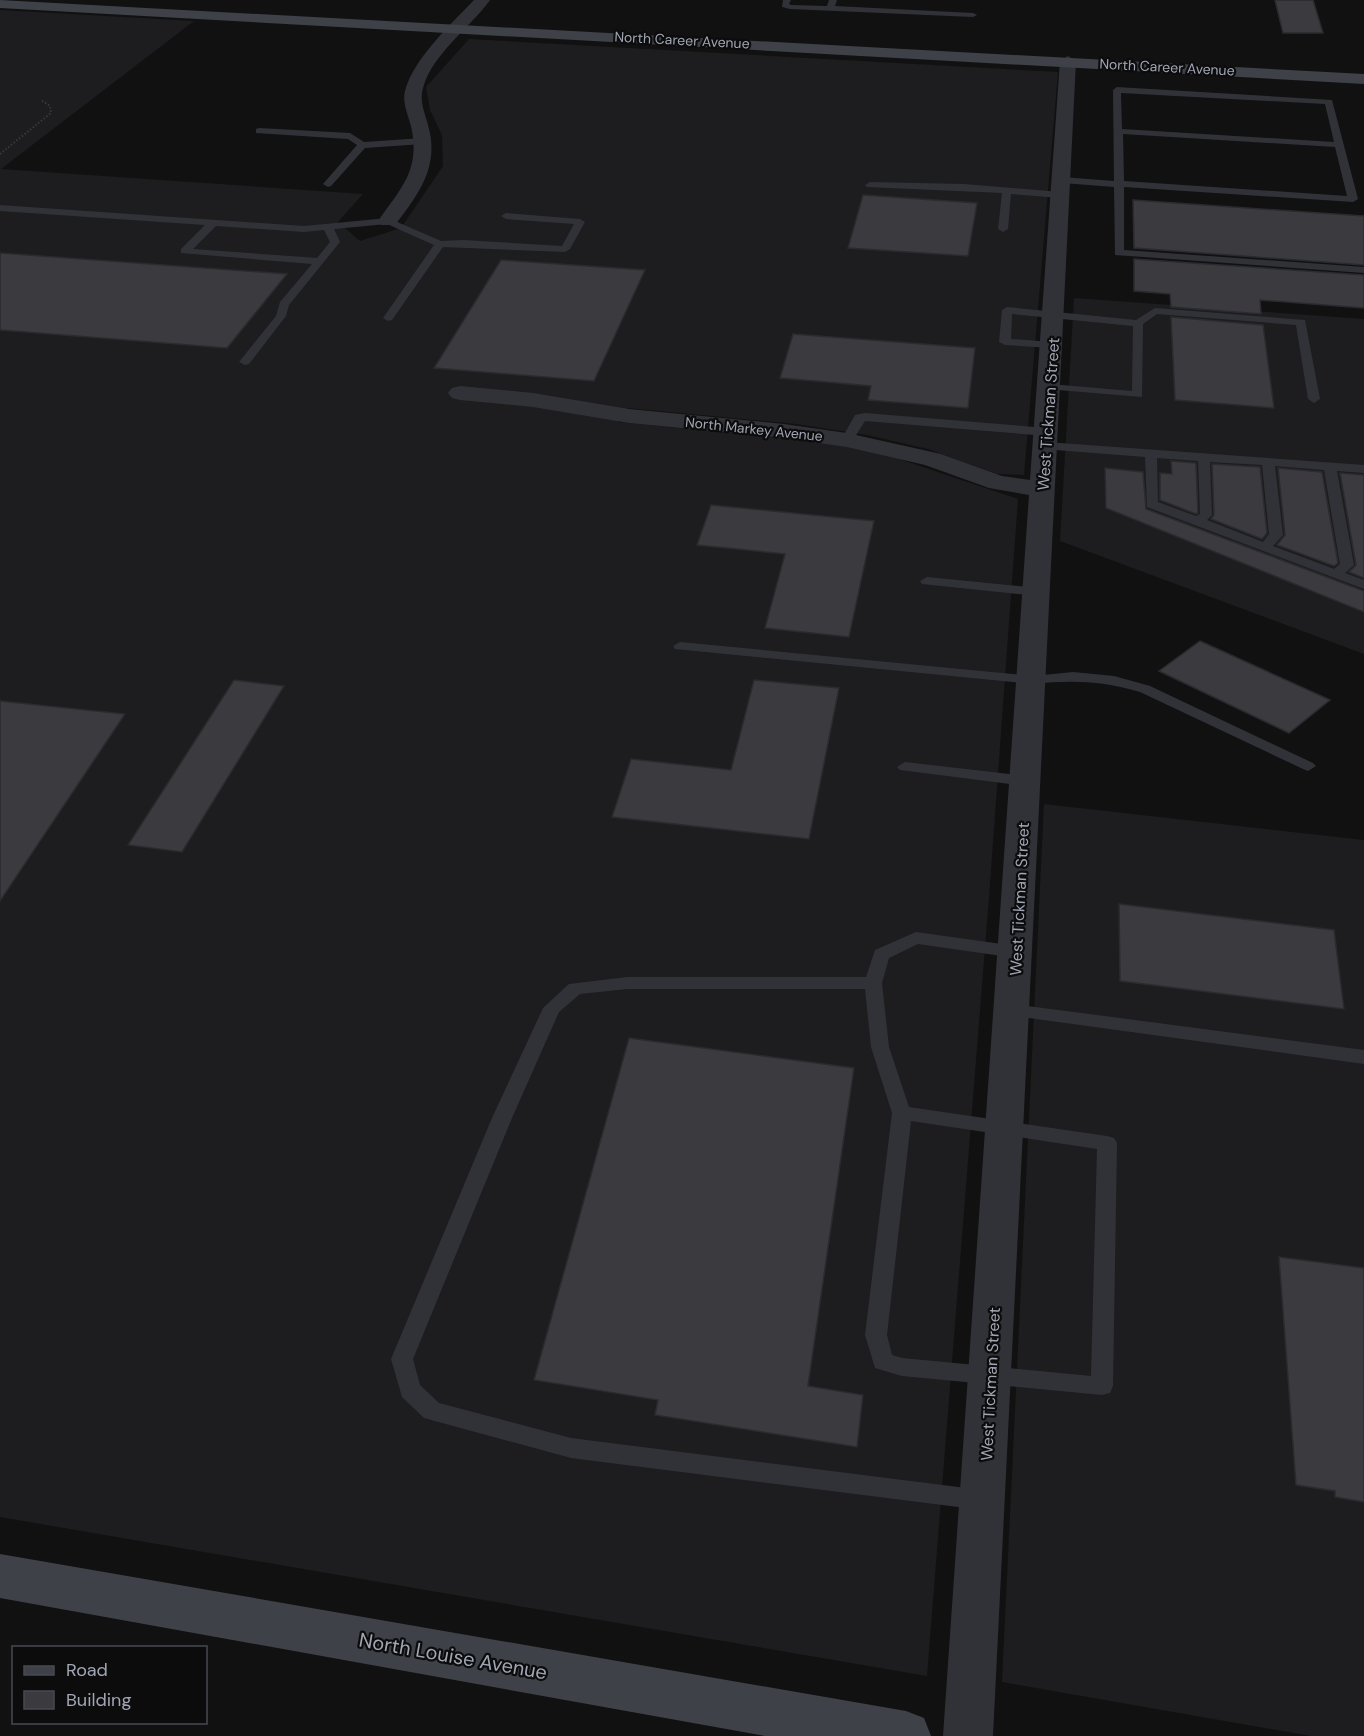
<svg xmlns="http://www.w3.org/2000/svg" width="1364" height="1736" viewBox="0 0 1364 1736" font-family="'DM Sans',sans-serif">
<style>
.built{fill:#1d1d1f}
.building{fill:#3a3a3f;stroke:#2b2a2e;stroke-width:1.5}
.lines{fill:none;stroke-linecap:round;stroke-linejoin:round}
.path{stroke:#37393f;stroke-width:2;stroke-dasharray:1.5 2;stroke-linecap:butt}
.lane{fill:#313238;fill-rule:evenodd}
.street{fill:#313238;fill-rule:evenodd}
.secondary{fill:#3f4148;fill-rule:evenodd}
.labels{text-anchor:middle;stroke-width:4.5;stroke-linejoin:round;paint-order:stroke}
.far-street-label{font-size:14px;fill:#a1a6b4;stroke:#0c0c0d}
.street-label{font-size:16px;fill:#a1a6b4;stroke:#0c0c0d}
.near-street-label{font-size:20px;fill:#a1a6b4;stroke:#0c0c0d}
</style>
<rect width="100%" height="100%" fill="#111112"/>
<!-- built -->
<g class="built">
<polygon points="0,10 194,21 1,169 363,194 338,222 360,241 401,228 443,166 442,135 430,110 426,87 469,39 1058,72 1024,475 997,474 928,449 867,435 796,424 628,408 618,422 841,444 896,458 1018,499 989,897 927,1676 0,1517"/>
<polygon points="1074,298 1364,319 1364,654 1060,541"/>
<polygon points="1044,804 1364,840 1364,1736 1311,1736 1002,1682"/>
</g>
<!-- building -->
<g class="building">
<polygon points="1275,0 1313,0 1323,33 1283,33"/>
<polygon points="863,195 977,203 968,256 848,248"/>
<polygon points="1133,200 1364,216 1364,265 1134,248"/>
<polygon points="0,253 287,274 227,348 0,330"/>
<polygon points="1134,259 1364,275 1364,308 1260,300 1261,314 1171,307 1170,294 1134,291"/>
<polygon points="501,260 645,270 594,381 434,368"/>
<polygon points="1171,317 1263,325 1274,408 1175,400"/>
<polygon points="793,334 975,348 968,408 868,400 871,386 780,378"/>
<polygon points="1171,461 1196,463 1198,513 1196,514 1160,500 1160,473 1172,474"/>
<polygon points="1212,464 1260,467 1267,533 1262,539 1211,519 1214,515"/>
<polygon points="1105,468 1143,472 1146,509 1364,591 1364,612 1106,508"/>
<polygon points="1278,468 1322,472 1338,563 1334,566 1277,545 1285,535"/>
<polygon points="1340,473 1364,475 1364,578 1349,572 1356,565"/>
<polygon points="711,505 874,521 849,637 765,628 785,554 697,545"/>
<polygon points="1200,641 1330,700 1289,733 1159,671"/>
<polygon points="234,680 284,686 182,852 128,845"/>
<polygon points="754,680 839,688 809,839 612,817 631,759 731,770"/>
<polygon points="0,701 125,714 0,901"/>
<polygon points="1119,904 1334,930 1344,1009 1120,981"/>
<polygon points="629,1038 854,1068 808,1386 863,1395 857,1447 655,1415 658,1400 534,1380"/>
<polygon points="1279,1257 1364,1268 1364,1502 1335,1497 1335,1491 1296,1485"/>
</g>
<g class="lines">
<!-- path -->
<polyline class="path" points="0,154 51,113 50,106 41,100"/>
<!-- lane -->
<g class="lane">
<polygon points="783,0 791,0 789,4 791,5 827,6 829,0 837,0 835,6 973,13 977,15 973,17 790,9 782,7"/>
<path d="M1117,87L1332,100L1358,199L1353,202L1124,187V250L1364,267V273L1115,255L1114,187L1062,183L1057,180L1062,177L1114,181L1113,90ZM1121,93L1325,104L1334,142L1122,129ZM1123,134L1335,147L1347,196L1124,181Z"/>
<polygon points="259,128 350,133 364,142 423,138 428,141 423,144 365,148 331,186 328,187 323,184 357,145 348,139 256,133 256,129"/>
<polygon points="870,182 964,184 1061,192 1066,195 1061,198 1011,194 1008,229 1003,232 998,229 1002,193 867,187 865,185"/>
<path d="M0,205L304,226L388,218L441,241L464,240L562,246L574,224L506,219L501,216L506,213L580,219L585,222L570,249L565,252L443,247L392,320L388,321L383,318L434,245L387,224L334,229L340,242L289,305L286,316L249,364L245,365L239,362L276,316L280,302L312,264L181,253V249L205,225L0,211ZM216,226L304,232L324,230L330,242L317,258L193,249Z"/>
<polygon points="1007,307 1136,320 1155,308 1305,320 1320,399 1314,403 1308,399 1296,325 1157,314 1143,324 1142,397 1046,389 1046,385 1050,384 1132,391 1133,326 1012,314 1011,339 1052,342 1058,345 1052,348 1005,345 999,342 1002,310"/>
<polygon points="865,413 1047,428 1053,432 1047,436 865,421 851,443 843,443 841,440 855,415"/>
<path d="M1046,442L1364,465V473L1337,471L1354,565L1345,573L1364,580V589L1147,507L1145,457L1042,449L1040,446ZM1157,458L1198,461L1200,514L1196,516L1158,502ZM1210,462L1262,465L1269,534L1263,542L1207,520L1212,515ZM1275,466L1324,470L1340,564L1334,569L1273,546L1283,535Z"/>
<polygon points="927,577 1038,588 1045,592 1038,596 922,584 920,581"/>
<path d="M680,642L1033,676L1073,672L1114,676L1150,686L1313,763L1316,766L1308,771L1303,769L1140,692C1102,681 1072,680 1033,684L675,649L673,646Z"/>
<polygon points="905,762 1026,776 1034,781 1026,786 900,770 897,767"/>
<path d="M916,932L1016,946L1022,948L1025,952L1022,956L1016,958L918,944L889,958L882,983L889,1047L909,1107L1107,1136L1114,1138L1117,1143L1113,1386L1110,1393L1102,1395L902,1376L875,1368L865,1335L892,1113L871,1047L865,989H627L580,994L559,1012L512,1118L413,1359L420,1385L439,1403L571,1438L982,1490L990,1493L993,1500L990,1507L982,1510L571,1458L424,1418L402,1397L391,1359L492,1118L543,1008L569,984L627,977H866L875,950ZM911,1121L1097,1149L1091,1376L902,1358L892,1355L887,1335Z"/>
<polygon points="1013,1004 1364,1050 1364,1064 1007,1015 1004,1010 1007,1005"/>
</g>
<!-- street -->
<g class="street">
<path d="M474,0H490C469,29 433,53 423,88C419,101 425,113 428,125C440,166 419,194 395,225H381L378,221C401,188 421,170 411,126C408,115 402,102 405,91C413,59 452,23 474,0Z"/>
<polygon points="1068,56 1076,61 993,1736 943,1736 1029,495 989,488 925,465 847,447 784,438 629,423 533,407 460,400 452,398 448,393 452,388 460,386 533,393 629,409 784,424 847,433 941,454 1002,476 1030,480 1060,61"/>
</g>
<!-- secondary -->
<g class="secondary">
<polygon points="0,0 1364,74 1364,84 0,8"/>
<polygon points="0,1554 906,1711 924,1718 931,1736 765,1736 0,1598"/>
</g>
</g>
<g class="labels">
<!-- far-street labels -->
<g class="far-street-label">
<text transform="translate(682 40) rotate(3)" y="5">North Career Avenue</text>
<text transform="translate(1167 67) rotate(3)" y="5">North Career Avenue</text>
<text transform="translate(754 429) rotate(6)" y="5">North Markey Avenue</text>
</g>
<!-- street labels -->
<g class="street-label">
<text transform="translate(1048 414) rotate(-86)" y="6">West Tickman Street</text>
<text transform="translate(1019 899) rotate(-87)" y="6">West Tickman Street</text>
<text transform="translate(990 1384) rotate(-87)" y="6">West Tickman Street</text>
</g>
<!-- near-street labels -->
<g class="near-street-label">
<text transform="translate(453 1656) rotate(10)" y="7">North Louise Avenue</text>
</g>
</g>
<!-- legend -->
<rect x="12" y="1646" width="195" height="78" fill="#0c0c0d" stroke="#484a50" stroke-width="1.5"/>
<rect x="24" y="1666" width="30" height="9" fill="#3f4148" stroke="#484a50" stroke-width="1.5"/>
<text x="66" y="1676" font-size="18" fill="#a1a6b4">Road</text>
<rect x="24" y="1691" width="30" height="18" fill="#3a3a3f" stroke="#484a50" stroke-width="1.5"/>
<text x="66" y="1706" font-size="18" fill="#a1a6b4">Building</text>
</svg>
